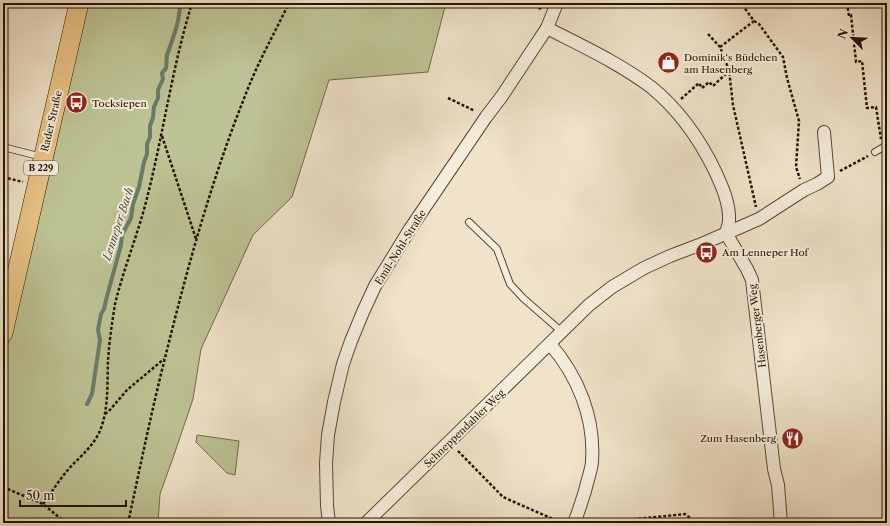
<svg xmlns="http://www.w3.org/2000/svg" width="890" height="526" viewBox="0 0 890 526" font-family="'Libre Caslon Text',serif">
<style>
.green{fill:#bdc394;stroke:#716c4a}
.lines{fill:none;stroke-linecap:round;stroke-linejoin:round}
.stream{stroke:#6c7a6b;stroke-width:4}
.service-casing{stroke:#584832;stroke-width:8}
.minor-casing{stroke:#584832;stroke-width:14}
.primary-casing{stroke:#251400;stroke-width:20}
.path{stroke:#251400;stroke-width:2.5;stroke-dasharray:3 2;stroke-linecap:butt}
.service{stroke:#f5eddc;stroke-width:6}
.minor{stroke:#f5eddc;stroke-width:12}
.primary{stroke:#e8c284;stroke-width:19}
.labels{text-anchor:middle;stroke-width:4;stroke-linejoin:round;paint-order:stroke}
.shield{fill:#f5eddc;stroke:#635542;stroke-width:1}
.shield-label{font-size:9px;font-weight:bold;fill:#251400}
.poi-label{font-size:10px;fill:#251400;stroke:#f5eddc;text-anchor:start}
.street-label{font-size:10px;fill:#251400;stroke:#f5eddc}
.water-label{font-size:11px;font-style:italic;fill:#4e503e;stroke:#f5eddc}
</style>
<rect width="100%" height="100%" fill="#f0e3c9"/>
<filter id="stains"><feTurbulence type="fractalNoise" baseFrequency=".005" numOctaves="4"/><feColorMatrix values="0 0 0 0 .2 0 0 0 0 .09 0 0 0 0 .02 0 0 0 .5 -.17"/></filter>
<radialGradient id="worn" r=".72"><stop offset=".6" stop-color="#630" stop-opacity="0"/><stop offset="1" stop-color="#630" stop-opacity=".3"/></radialGradient>
<!-- green -->
<g class="green">
<polygon points="86,3 446,3 428,72 329,80 292,197 253,235 201,349 193,399 174,455 160,494 158,523 3,523 3,366"/>
<polygon points="197,435 239,441 235,475 227,473 196,442"/>
</g>
<g class="lines">
<!-- stream -->
<path class="stream" d="M87,404L92,394L100,340L98,330L101,314L104,309L106,300L121,245L122,235L131,218L133,204L139,187L144,162L147,154V144L150,137V126L153,117L154,107L158,98V90L163,79L162,73C163,71 165,70 166,68C167,64 166,59 167,55C173,38 180,21 180,3"/>
<defs>
<g id="service">
<polyline points="3,147 42,157"/>
<polyline points="875,152 887,145"/>
<polyline points="469,222 497,249 510,284 523,298 562,332"/>
</g>
<g id="minor">
<path d="M547,28C582,46 619,63 651,87C678,109 700,140 715,171C722,186 730,204 729,221C729,225 727,229 726,233L747,269L752,280L774,469L778,485L781,523"/>
<path d="M550,344C578,376 595,418 592,461C592,466 590,472 589,476C585,492 580,508 574,523"/>
<polyline points="329,523 327,506 326,463 328,435 334,402 343,364 351,341 363,312 375,286 410,229 486,117 502,96 537,43 547,28 557,3"/>
<polyline points="366,523 589,305 612,287 644,268 670,256 704,243 759,219 804,190 817,184 828,177 824,132"/>
</g>
<polyline id="primary" points="3,333 79,3"/>
</defs>
<!-- service casing -->
<use href="#service" class="service-casing"/>
<!-- minor casing -->
<use href="#minor" class="minor-casing"/>
<!-- primary casing -->
<use href="#primary" class="primary-casing"/>
<!-- path -->
<g class="path">
<polyline points="530,3 541,9"/>
<polyline points="847,3 849,16 851,15 856,62 862,61 867,108 876,107 881,139"/>
<polyline points="754,21 759,24 783,57 787,78 799,121 796,167 800,179"/>
<polyline points="708,34 720,47 729,70 733,105 756,207"/>
<polyline points="720,47 754,21 741,3"/>
<polyline points="448,98 475,111"/>
<polyline points="681,99 699,83 702,88 709,82 713,86 729,71"/>
<polyline points="162,136 196,239"/>
<polyline points="840,171 868,156"/>
<polyline points="3,177 23,182"/>
<polyline points="105,414 109,411 127,390 164,359"/>
<polyline points="458,451 503,497 562,523"/>
<polyline points="3,487 43,504 66,523"/>
<path d="M43,504C51,493 58,482 66,472C77,459 91,449 99,433C109,411 107,385 108,361C109,343 112,323 115,304C124,267 139,232 148,194C158,154 165,114 174,73C179,50 185,26 192,3"/>
<polyline points="589,519 598,522 606,522 685,514 690,518"/>
<path d="M128,523C140,468 151,413 165,358C187,269 211,181 245,96C257,64 274,34 289,3"/>
</g>
<!-- service -->
<use href="#service" class="service"/>
<!-- minor -->
<use href="#minor" class="minor"/>
<!-- primary -->
<use href="#primary" class="primary"/>
</g>
<!-- icons -->
<defs>
<symbol id="shop-disc" viewBox="-11 -11 22 22"><circle r="9.5" fill="#8f2418" stroke="#f5eddc"/><path d="M-5-2.5h2.3a2.7 3.5 0 0 1 5.4 0H5L5.5 6h-11ZM-1.5-2.5h3a1.5 2.3 0 0 0-3 0Z" fill="#fff"/></symbol>
<symbol id="bus-disc" viewBox="-11 -11 22 22"><circle r="9.5" fill="#8f2418" stroke="#f5eddc"/><path d="M-5-6H5V4H4V6H2V4H-2V6H-4V4H-5ZM-3.5-4V0h7V-4ZM-3.5 1.2v1.5H-2V1.2ZM2 1.2v1.5H3.5V1.2Z" fill="#fff"/></symbol>
<symbol id="restaurant-disc" viewBox="-11 -11 22 22"><circle r="9.5" fill="#8f2418" stroke="#f5eddc"/><path d="M-5-6h1v4h1v-4h1v4h1v-4h1v5L-1.5 .5V6h-2V.5L-5-1ZM5-6V6H3V1.5H1.5Q1.5-4 5-6Z" fill="#fff"/></symbol>
</defs>
<g fill-rule="evenodd">
<use href="#shop-disc" x="656" y="50" width="25" height="25"/>
<use href="#bus-disc" x="64" y="90" width="25" height="25"/>
<use href="#bus-disc" x="694" y="240" width="25" height="25"/>
<use href="#restaurant-disc" x="780" y="426" width="25" height="25"/>
</g>
<g class="labels">
<!-- shield labels -->
<rect class="shield" x="24" y="161" width="34" height="14" rx="3"/>
<g class="shield-label">
<text x="41" y="171">B 229</text>
</g>
<!-- poi labels -->
<g class="poi-label">
<text x="684" y="61">Dominik‘s Büdchen<tspan x="684" dy="12">am Hasenberg</tspan></text>
<text x="92" y="107">Tocksiepen</text>
<text x="722" y="256">Am Lenneper Hof</text>
<text x="776" y="442" text-anchor="end">Zum Hasenberg</text>
</g>
<!-- street labels -->
<g class="street-label">
<text transform="translate(51 121) rotate(-77)" y="4">Rader Straße</text>
<text transform="translate(400 247) rotate(-58)" y="4">Emil-Nohl-Straße</text>
<text transform="translate(757 326) rotate(-97)" y="4">Hasenberger Weg</text>
<text transform="translate(464 428) rotate(-44)" y="4">Schneppendahler Weg</text>
</g>
<!-- water labels -->
<g class="water-label">
<text transform="translate(118 224) rotate(-72)" y="4">Lenneper Bach</text>
</g>
</g>
<!-- margin -->
<rect width="890" height="526" fill="none" stroke="#f0e3c9" stroke-width="16"/>
<rect x="4" y="4" width="882" height="518" fill="none" stroke="#251400" stroke-width="2"/>
<rect x="8" y="8" width="874" height="510" fill="none" stroke="#251400"/>
<!-- north arrow -->
<g transform="translate(852 38) rotate(294)" stroke="#f5eddc" stroke-width="3" paint-order="stroke">
<path d="M0-3L7 15L0 10L-7 15Z" fill="#251400"/>
<text y="-6" font-size="11" font-weight="bold" text-anchor="middle" fill="#251400">N</text>
</g>
<!-- scale -->
<path d="M20 500v6h106v-6" fill="none" stroke="#251400" stroke-width="2"/>
<text x="26" y="500" font-size="12" fill="#251400" stroke="#f5eddc" stroke-width="3" paint-order="stroke">50 m</text>
<rect width="100%" height="100%" filter="url(#stains)"/>
<rect width="100%" height="100%" fill="url(#worn)"/>
</svg>
